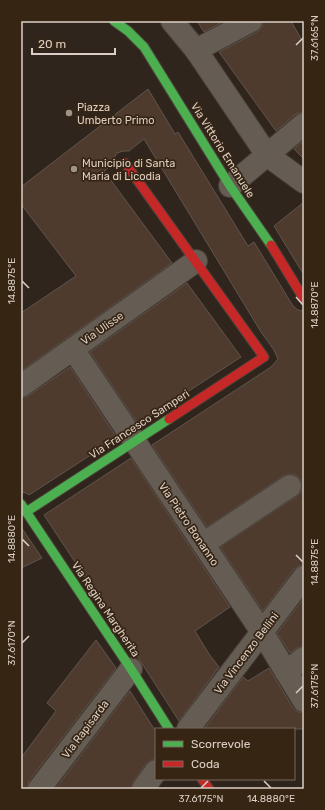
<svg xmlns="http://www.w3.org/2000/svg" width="325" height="810" viewBox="0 0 325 810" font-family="Rubik,sans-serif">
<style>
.building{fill:#4e3b2d;stroke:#5f554f}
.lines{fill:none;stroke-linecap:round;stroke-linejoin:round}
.street-casing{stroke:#4a4139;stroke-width:24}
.fast-casing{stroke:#4a4139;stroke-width:11}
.jam-casing{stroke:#4a4139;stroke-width:11}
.street{stroke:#655c54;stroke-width:22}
.fast{stroke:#4caf50;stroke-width:9}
.jam{stroke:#c62828;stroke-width:9}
.ticks{fill:none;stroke:#dbcfc5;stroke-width:1.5}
.poi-dot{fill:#9f948a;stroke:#372514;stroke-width:1.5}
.labels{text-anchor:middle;stroke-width:3.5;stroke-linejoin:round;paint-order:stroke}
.poi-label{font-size:11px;fill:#dbcfc5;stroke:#372514;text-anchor:start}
.street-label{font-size:11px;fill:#dbcfc5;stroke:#372514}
.neatline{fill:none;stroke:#dbcfc5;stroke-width:1.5}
.ticks-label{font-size:10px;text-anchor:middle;fill:#dbcfc5}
</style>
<rect width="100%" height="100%" fill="#2f251c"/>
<!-- building -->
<g class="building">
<polygon points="197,21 224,21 204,32"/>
<polygon points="263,21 291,21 304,44 304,112 296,114 276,131 219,52 257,32 262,27"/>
<polygon points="148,89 175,134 178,132 248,246 254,242 293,306 298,310 304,311 304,565 299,566 294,569 263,611 220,547 297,496 301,492 302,486 300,479 296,475 290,474 283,476 207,527 152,445 271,367 278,359 274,350 261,332 144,139 129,151 123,151 117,153 114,158 113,164 104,171 172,263 21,371 21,313 76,276 21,204 21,187"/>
<polygon points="304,140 304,159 294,149"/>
<polygon points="304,202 304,275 274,226"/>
<polygon points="187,283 241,357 138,424 90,352"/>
<polygon points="70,367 117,438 29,495 26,493 21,492 21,398 28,396"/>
<polygon points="131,458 230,607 195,631 209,654 219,667 179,721 141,662 44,515"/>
<polygon points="21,527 42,558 21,568"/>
<polygon points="304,598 304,646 297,648 290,653 277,633"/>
<polygon points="96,640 116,668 29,781 27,789 21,789 21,758 56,711 47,703"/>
<polygon points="269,668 293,708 298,712 304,713 304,729 204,729 243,677 248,681"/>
<polygon points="130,691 156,732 155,759 151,760 146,764 133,782 131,789 55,789"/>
</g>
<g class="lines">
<defs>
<g id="street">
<polyline points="172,21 196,50 267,155 304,182"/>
<polyline points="196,50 251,21"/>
<polyline points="230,186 304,124"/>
<polyline points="73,349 262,632 304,701"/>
<polyline points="21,386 196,261"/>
<polyline points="203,544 290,486"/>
<polyline points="286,672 304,658"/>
<polyline points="188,729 304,577"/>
<polyline points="39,789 131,669"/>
<polyline points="143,789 156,771"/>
</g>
<g id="fast">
<polyline points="114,21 128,31 144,47 230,186 271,245"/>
<polyline points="21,504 131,669 169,729"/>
<polyline points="26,512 169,419"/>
</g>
<g id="jam">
<polyline points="125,163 264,357 169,419"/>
<polyline points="271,245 304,299"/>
<polyline points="202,779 209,789"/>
</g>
</defs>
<!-- street casing -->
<use href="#street" class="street-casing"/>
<!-- fast casing -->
<use href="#fast" class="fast-casing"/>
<!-- jam casing -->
<use href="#jam" class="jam-casing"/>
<!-- street -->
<use href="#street" class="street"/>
<!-- fast -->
<use href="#fast" class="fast"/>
<!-- jam -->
<use href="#jam" class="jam"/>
</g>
<!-- ticks -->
<path class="ticks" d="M296,45L303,38M22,281L29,288M296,297L303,305M22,539L29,546M296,555L303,562M22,643L29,636M296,693L303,686M264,781L271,788M201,788L208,781"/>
<!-- markers -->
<g class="poi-dot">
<circle cx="69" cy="113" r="4"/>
<circle cx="74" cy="169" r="4"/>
</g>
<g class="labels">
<!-- poi labels -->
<g class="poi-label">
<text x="77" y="111">Piazza<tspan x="77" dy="13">Umberto Primo</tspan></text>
<text x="82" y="167">Municipio di Santa<tspan x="82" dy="13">Maria di Licodia</tspan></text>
</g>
<!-- street labels -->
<g class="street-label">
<text transform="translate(223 150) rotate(58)" y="4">Via Vittorio Emanuele</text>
<text transform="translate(102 328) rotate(-35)" y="4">Via Ulisse</text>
<text transform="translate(139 424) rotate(-33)" y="4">Via Francesco Samperi</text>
<text transform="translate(189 524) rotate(56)" y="4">Via Pietro Bonanno</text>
<text transform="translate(106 609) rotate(56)" y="4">Via Regina Margherita</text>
<text transform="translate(246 653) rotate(-53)" y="4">Via Vincenzo Bellini</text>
<text transform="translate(85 729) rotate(-53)" y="4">Via Rapisarda</text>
</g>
</g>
<!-- border -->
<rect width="325" height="810" fill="none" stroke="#372514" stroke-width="44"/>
<!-- legend -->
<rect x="155" y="728" width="140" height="52" fill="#372514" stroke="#79695b"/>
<rect x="163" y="741" width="20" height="6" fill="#4caf50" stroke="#79695b"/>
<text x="191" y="748" font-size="12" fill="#dbcfc5">Scorrevole</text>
<rect x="163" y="761" width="20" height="6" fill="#c62828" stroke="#79695b"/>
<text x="191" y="768" font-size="12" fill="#dbcfc5">Coda</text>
<!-- scale -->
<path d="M32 48v6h83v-6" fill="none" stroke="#dbcfc5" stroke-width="2"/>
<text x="38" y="48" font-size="12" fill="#dbcfc5" stroke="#372514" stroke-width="3" paint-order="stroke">20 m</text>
<rect x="22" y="22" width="281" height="766" class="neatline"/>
<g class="ticks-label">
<text transform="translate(314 38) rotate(-90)" y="4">37.6165°N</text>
<text transform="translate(11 281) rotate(-90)" y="4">14.8875°E</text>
<text transform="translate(314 305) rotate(-90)" y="4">14.8870°E</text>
<text transform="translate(11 539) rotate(-90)" y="4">14.8880°E</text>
<text transform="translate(314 562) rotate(-90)" y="4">14.8875°E</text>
<text transform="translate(11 643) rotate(-90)" y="4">37.6170°N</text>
<text transform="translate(314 686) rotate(-90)" y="4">37.6175°N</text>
<text x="201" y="802">37.6175°N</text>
<text x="271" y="802">14.8880°E</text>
</g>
</svg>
